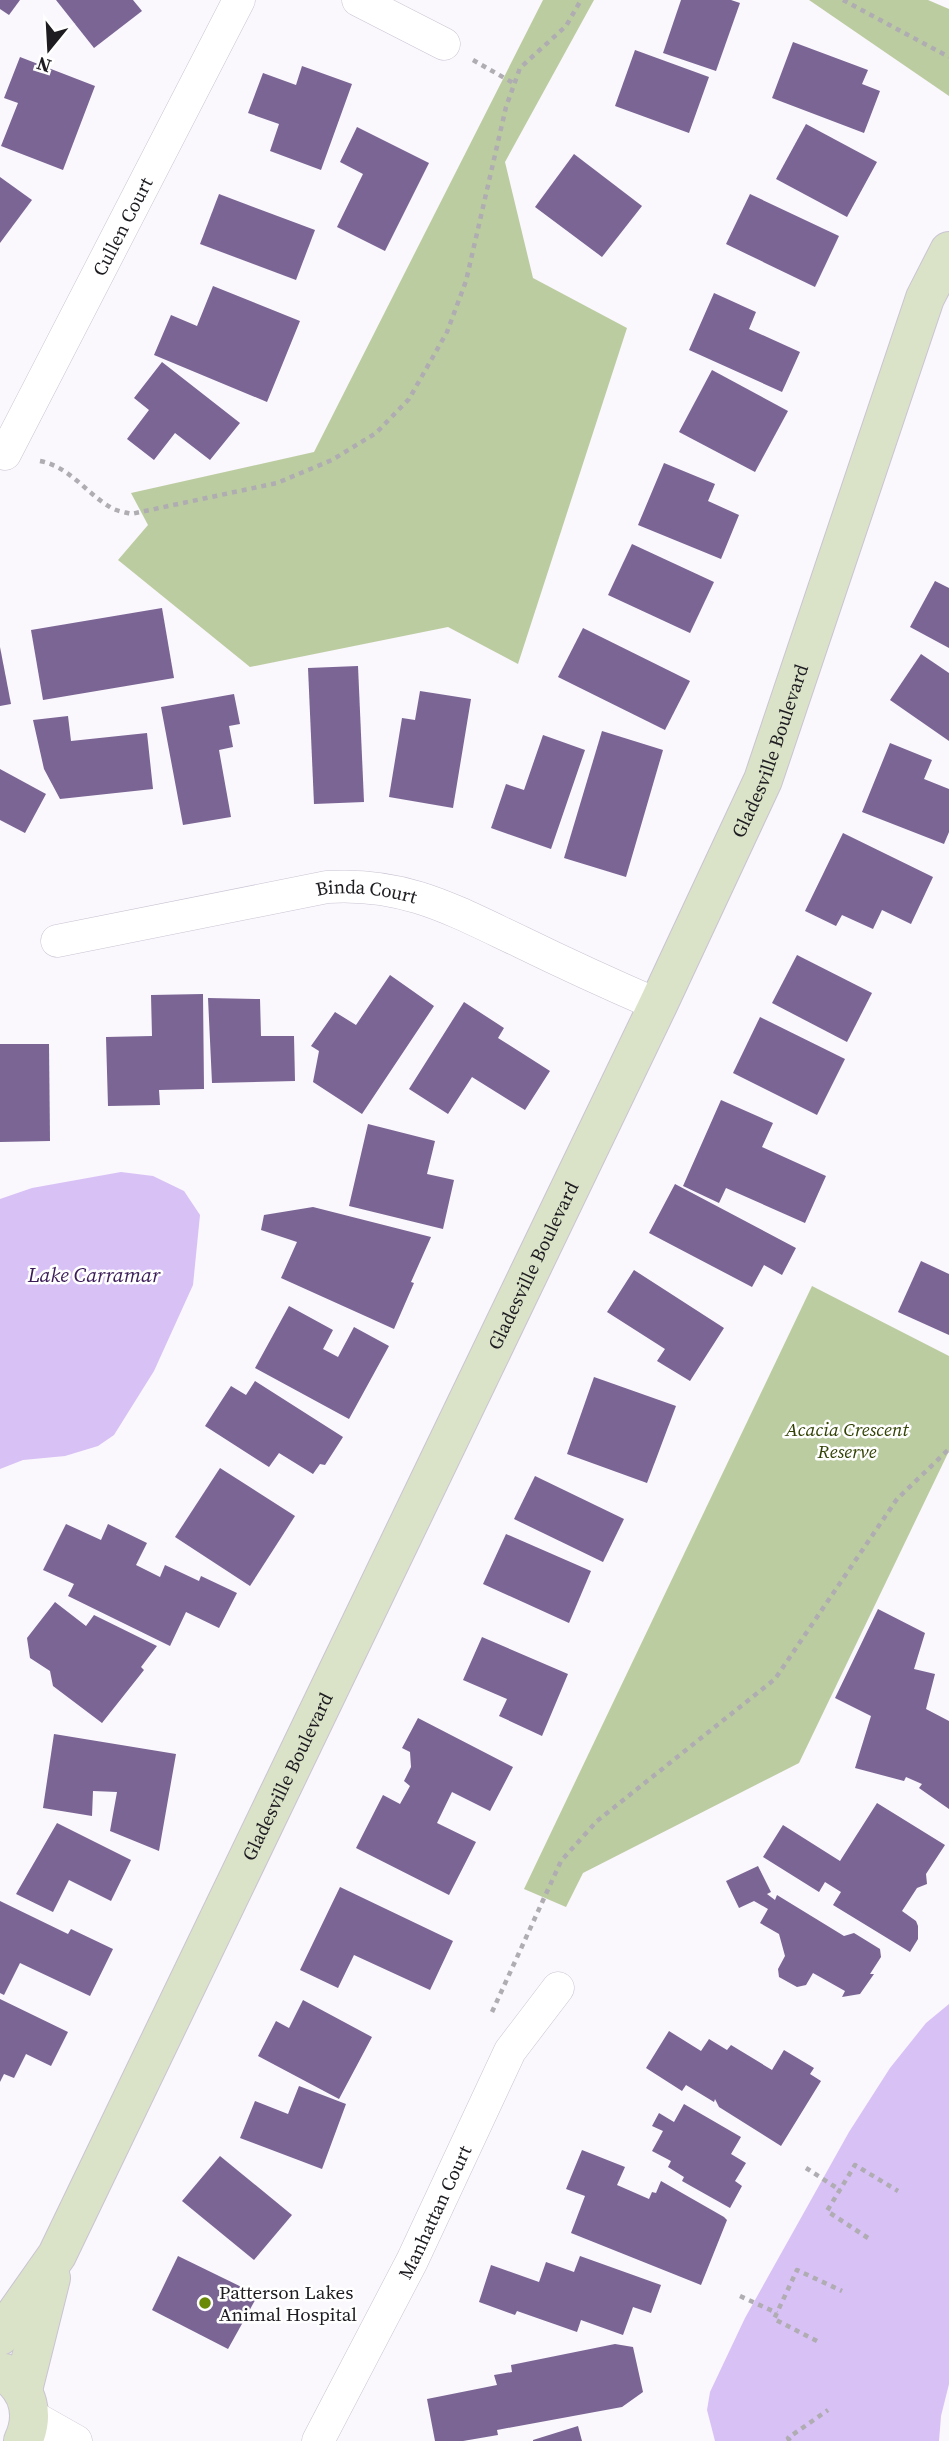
<svg xmlns="http://www.w3.org/2000/svg" width="949" height="2441" viewBox="0 0 949 2441" font-family="'Source Serif 4',serif">
<style>
.green{fill:#bccca1}
.water{fill:#d8c1f5}
.building{fill:#7a6594}
.lines{fill:none;stroke-linecap:round;stroke-linejoin:round}
.street-casing{stroke:#cac4d2;stroke-width:33}
.secondary-casing{stroke:#cac4d2;stroke-width:40}
.path{stroke:#afacb2;stroke-width:4.5;stroke-dasharray:5 5;stroke-linecap:butt}
.street{stroke:#fff;stroke-width:32}
.secondary{stroke:#dae3c8;stroke-width:38}
.poi-dot{fill:#6a8906;stroke:#fff;stroke-width:2.5}
.labels{text-anchor:middle;stroke-width:5;stroke-linejoin:round;paint-order:stroke}
.street-label{font-size:19px;fill:#1e1c21;stroke:#fff}
.park-label{font-size:19px;font-style:italic;fill:#324204;stroke:#fff}
.poi-label{font-size:19px;fill:#1e1c21;stroke:#fff;text-anchor:start}
.water-label{font-size:21px;font-style:italic;fill:#3b1c58;stroke:#fff}
</style>
<rect width="100%" height="100%" fill="#faf7fd"/>
<!-- green -->
<g class="green">
<polygon points="543,0 594,0 505,162 533,278 627,328 518,664 448,627 250,667 118,560 148,525 131,493 314,452"/>
<polygon points="809,0 928,0 949,9 949,96"/>
<polygon points="812,1286 949,1356 949,1451 799,1763 583,1873 566,1907 524,1889"/>
</g>
<!-- water -->
<g class="water">
<polygon points="121,1172 153,1176 184,1191 200,1215 193,1285 154,1371 114,1435 98,1446 65,1456 23,1460 0,1469 0,1199 32,1188"/>
<polygon points="949,2004 949,2384 941,2416 939,2441 715,2441 707,2410 710,2392 745,2318 849,2132 890,2068 926,2023"/>
</g>
<!-- building -->
<g class="building">
<polygon points="0,0 20,0 9,15 0,9"/>
<polygon points="56,0 133,0 142,11 94,48"/>
<polygon points="681,0 731,0 740,3 716,71 663,53"/>
<polygon points="793,42 868,70 862,84 880,91 864,133 772,98"/>
<polygon points="635,50 709,77 689,133 615,106"/>
<polygon points="20,57 95,86 63,170 1,146 18,103 4,98"/>
<polygon points="302,66 352,84 321,170 270,151 279,124 248,113 263,73 296,85"/>
<polygon points="806,124 877,162 847,217 776,179"/>
<polygon points="357,127 429,163 385,251 337,227 363,174 340,162"/>
<polygon points="574,154 642,206 602,257 535,207"/>
<polygon points="0,177 32,200 0,243"/>
<polygon points="219,194 315,230 296,280 200,244"/>
<polygon points="750,194 839,236 815,287 726,244"/>
<polygon points="213,286 300,321 267,402 154,355 171,315 197,326"/>
<polygon points="714,293 756,312 749,329 800,352 782,392 689,350"/>
<polygon points="162,362 240,423 210,460 175,433 154,460 127,439 149,410 134,398"/>
<polygon points="712,370 788,411 755,472 679,432"/>
<polygon points="664,463 715,484 708,501 739,515 721,559 638,525"/>
<polygon points="632,544 714,582 690,633 608,595"/>
<polygon points="935,581 949,588 949,648 910,627"/>
<polygon points="162,608 174,678 43,700 31,630"/>
<polygon points="583,628 690,681 665,730 558,677"/>
<polygon points="0,647 11,704 0,706"/>
<polygon points="921,654 949,673 949,741 890,700"/>
<polygon points="358,666 364,802 314,804 308,668"/>
<polygon points="420,691 471,699 453,808 389,797 402,718 415,720"/>
<polygon points="234,694 240,724 229,726 233,747 219,750 231,817 183,825 161,707"/>
<polygon points="68,716 71,741 147,733 153,789 60,799 44,769 33,720"/>
<polygon points="602,731 663,750 626,877 564,858"/>
<polygon points="543,735 585,750 551,849 491,828 506,784 524,790"/>
<polygon points="890,743 932,760 924,779 949,789 949,832 944,844 862,812"/>
<polygon points="0,769 46,794 25,833 0,820"/>
<polygon points="843,833 933,877 911,924 882,910 873,929 842,915 836,926 805,911"/>
<polygon points="797,955 872,993 847,1042 772,1003"/>
<polygon points="390,975 434,1006 362,1114 313,1082 319,1051 311,1046 335,1012 356,1025"/>
<polygon points="203,994 204,1089 159,1090 160,1105 108,1106 106,1037 152,1036 151,995"/>
<polygon points="208,998 260,999 261,1036 294,1036 295,1081 212,1083"/>
<polygon points="464,1002 504,1028 498,1038 550,1071 525,1110 472,1077 448,1114 409,1089"/>
<polygon points="760,1017 845,1059 817,1115 733,1073"/>
<polygon points="0,1044 49,1044 50,1141 0,1142"/>
<polygon points="721,1100 773,1123 762,1147 826,1176 805,1223 726,1188 719,1203 683,1186"/>
<polygon points="368,1124 435,1141 427,1174 454,1180 443,1229 349,1206"/>
<polygon points="675,1184 796,1248 782,1275 764,1265 752,1287 649,1233"/>
<polygon points="313,1207 431,1237 411,1282 414,1283 394,1329 281,1278 297,1242 261,1230 264,1215"/>
<polygon points="921,1261 949,1274 949,1335 898,1312"/>
<polygon points="634,1270 724,1328 690,1381 657,1361 665,1349 607,1312"/>
<polygon points="289,1306 333,1330 323,1349 338,1357 354,1327 389,1346 349,1419 255,1368"/>
<polygon points="594,1377 676,1406 647,1483 567,1454"/>
<polygon points="255,1381 343,1437 325,1465 320,1464 313,1474 279,1453 269,1467 205,1426 231,1386 246,1395"/>
<polygon points="220,1468 295,1516 250,1586 175,1537"/>
<polygon points="535,1476 624,1519 603,1562 514,1519"/>
<polygon points="66,1524 101,1540 108,1524 147,1543 136,1565 160,1577 165,1565 199,1581 201,1576 237,1593 219,1628 186,1612 170,1646 68,1596 74,1584 43,1570"/>
<polygon points="506,1534 591,1571 569,1623 483,1584"/>
<polygon points="55,1602 86,1626 94,1615 157,1646 141,1667 144,1670 102,1723 53,1686 50,1671 30,1658 27,1638"/>
<polygon points="878,1609 925,1633 914,1669 935,1674 926,1709 949,1721 949,1809 919,1788 922,1784 906,1777 904,1781 855,1768 871,1716 835,1698"/>
<polygon points="482,1637 568,1674 542,1736 499,1716 507,1699 463,1680"/>
<polygon points="418,1718 513,1767 490,1811 452,1792 437,1823 476,1842 449,1895 356,1848 383,1795 400,1804 410,1786 404,1781 411,1767 410,1752 402,1748"/>
<polygon points="54,1734 176,1754 159,1851 110,1831 117,1792 93,1791 92,1816 43,1808"/>
<polygon points="877,1803 945,1845 926,1874 927,1884 917,1888 902,1911 916,1921 918,1926 918,1939 910,1952 833,1905 841,1892 825,1882 819,1892 763,1857 783,1825 840,1861"/>
<polygon points="57,1823 131,1860 111,1901 69,1880 53,1912 16,1894"/>
<polygon points="758,1866 771,1892 767,1894 775,1900 777,1895 844,1936 854,1933 880,1949 881,1957 870,1974 874,1974 860,1994 842,1997 845,1991 813,1973 806,1985 797,1987 779,1977 778,1969 785,1956 779,1934 760,1923 768,1909 754,1901 739,1908 726,1881"/>
<polygon points="340,1887 453,1941 430,1990 354,1955 338,1988 300,1970"/>
<polygon points="0,1901 68,1934 71,1929 113,1949 90,1996 20,1963 4,1995 0,1993"/>
<polygon points="0,1999 68,2032 51,2066 26,2054 14,2078 4,2074 0,2082"/>
<polygon points="303,2000 372,2037 339,2099 258,2056 276,2021 289,2028"/>
<polygon points="669,2031 701,2051 709,2039 727,2050 731,2045 772,2070 784,2050 814,2068 810,2074 821,2081 781,2146 719,2107 715,2099 714,2102 686,2085 682,2091 646,2068"/>
<polygon points="299,2086 346,2104 322,2169 240,2138 255,2101 288,2114"/>
<polygon points="684,2104 741,2137 731,2154 746,2163 735,2181 742,2186 730,2208 682,2181 684,2177 668,2167 671,2161 652,2151 663,2131 652,2126 659,2113 674,2122"/>
<polygon points="582,2150 625,2167 617,2185 649,2199 652,2192 656,2193 661,2181 724,2217 727,2220 701,2285 571,2233 585,2196 566,2189"/>
<polygon points="220,2156 292,2215 254,2260 182,2201"/>
<polygon points="178,2256 258,2295 228,2349 152,2310"/>
<polygon points="580,2256 661,2285 651,2313 633,2307 623,2335 581,2320 577,2332 517,2311 515,2315 479,2302 491,2265 539,2282 546,2262 574,2272"/>
<polygon points="615,2344 633,2347 643,2392 622,2407 497,2430 498,2435 463,2441 435,2441 427,2399 497,2385 494,2375 512,2372 511,2365"/>
<polygon points="578,2426 582,2441 533,2441 533,2440"/>
</g>
<g class="lines">
<defs>
<g id="street">
<polyline points="358,0 444,44"/>
<path id="s1" d="M5,454L239,0"/>
<path id="s2" d="M57,941L327,887C405,882 453,910 521,942C566,964 612,985 658,1005"/>
<polyline points="30,2415 76,2441"/>
<path id="s3" d="M318,2441L412,2261L510,2051L558,1988"/>
</g>
<g id="secondary">
<path id="s4" d="M0,2336L57,2255L658,1005L763,780L925,298L949,251"/>
<path d="M5,2373C29,2390 35,2415 23,2441"/>
<polyline points="23,2390 51,2278"/>
</g>
</defs>
<!-- street casing -->
<use href="#street" class="street-casing"/>
<!-- secondary casing -->
<use href="#secondary" class="secondary-casing"/>
<!-- path -->
<g class="path">
<polyline points="843,0 949,57"/>
<polyline points="473,60 515,84"/>
<path d="M40,461C70,467 85,492 110,507C116,511 124,512 131,514L277,483L332,460L376,433L409,399L447,332L466,281L506,107L520,68L566,26L581,0"/>
<polyline points="492,2012 561,1861 597,1821 775,1679 897,1499 949,1449"/>
<polyline points="806,2168 840,2190"/>
<polyline points="868,2238 827,2211 855,2165 898,2191"/>
<polyline points="740,2296 777,2313"/>
<polyline points="817,2341 774,2319 797,2270 842,2291"/>
<polyline points="790,2441 788,2438 828,2410"/>
</g>
<!-- street -->
<use href="#street" class="street"/>
<!-- secondary -->
<use href="#secondary" class="secondary"/>
</g>
<!-- markers -->
<circle class="poi-dot" cx="205" cy="2303" r="7"/>
<g class="labels">
<!-- street labels -->
<g class="street-label">
<text dy="7" stroke="none"><textPath href="#s1" startOffset="256">Cullen Court</textPath></text>
<text dy="7" stroke="none"><textPath href="#s4" startOffset="1764">Gladesville Boulevard</textPath></text>
<text dy="7" stroke="none"><textPath href="#s2" startOffset="315">Binda Court</textPath></text>
<text dy="7" stroke="none"><textPath href="#s4" startOffset="1197">Gladesville Boulevard</textPath></text>
<text dy="7" stroke="none"><textPath href="#s4" startOffset="630">Gladesville Boulevard</textPath></text>
<text dy="7" stroke="none"><textPath href="#s3" startOffset="257">Manhattan Court</textPath></text>
</g>
<!-- park labels -->
<g class="park-label">
<text x="847" y="1436">Acacia Crescent<tspan x="847" dy="22">Reserve</tspan></text>
</g>
<!-- poi labels -->
<g class="poi-label">
<text x="219" y="2299">Patterson Lakes<tspan x="219" dy="22">Animal Hospital</tspan></text>
</g>
<!-- water labels -->
<g class="water-label">
<text x="94" y="1282">Lake Carramar</text>
</g>
</g>
<!-- north arrow -->
<g transform="translate(49 49) rotate(198)" stroke="#ffffff" stroke-width="5" paint-order="stroke">
<path d="M0-5L12 26L0 18L-12 26Z" fill="#1e1c21"/>
<text y="-10" font-size="19" font-weight="bold" text-anchor="middle" fill="#1e1c21">N</text>
</g>
</svg>
